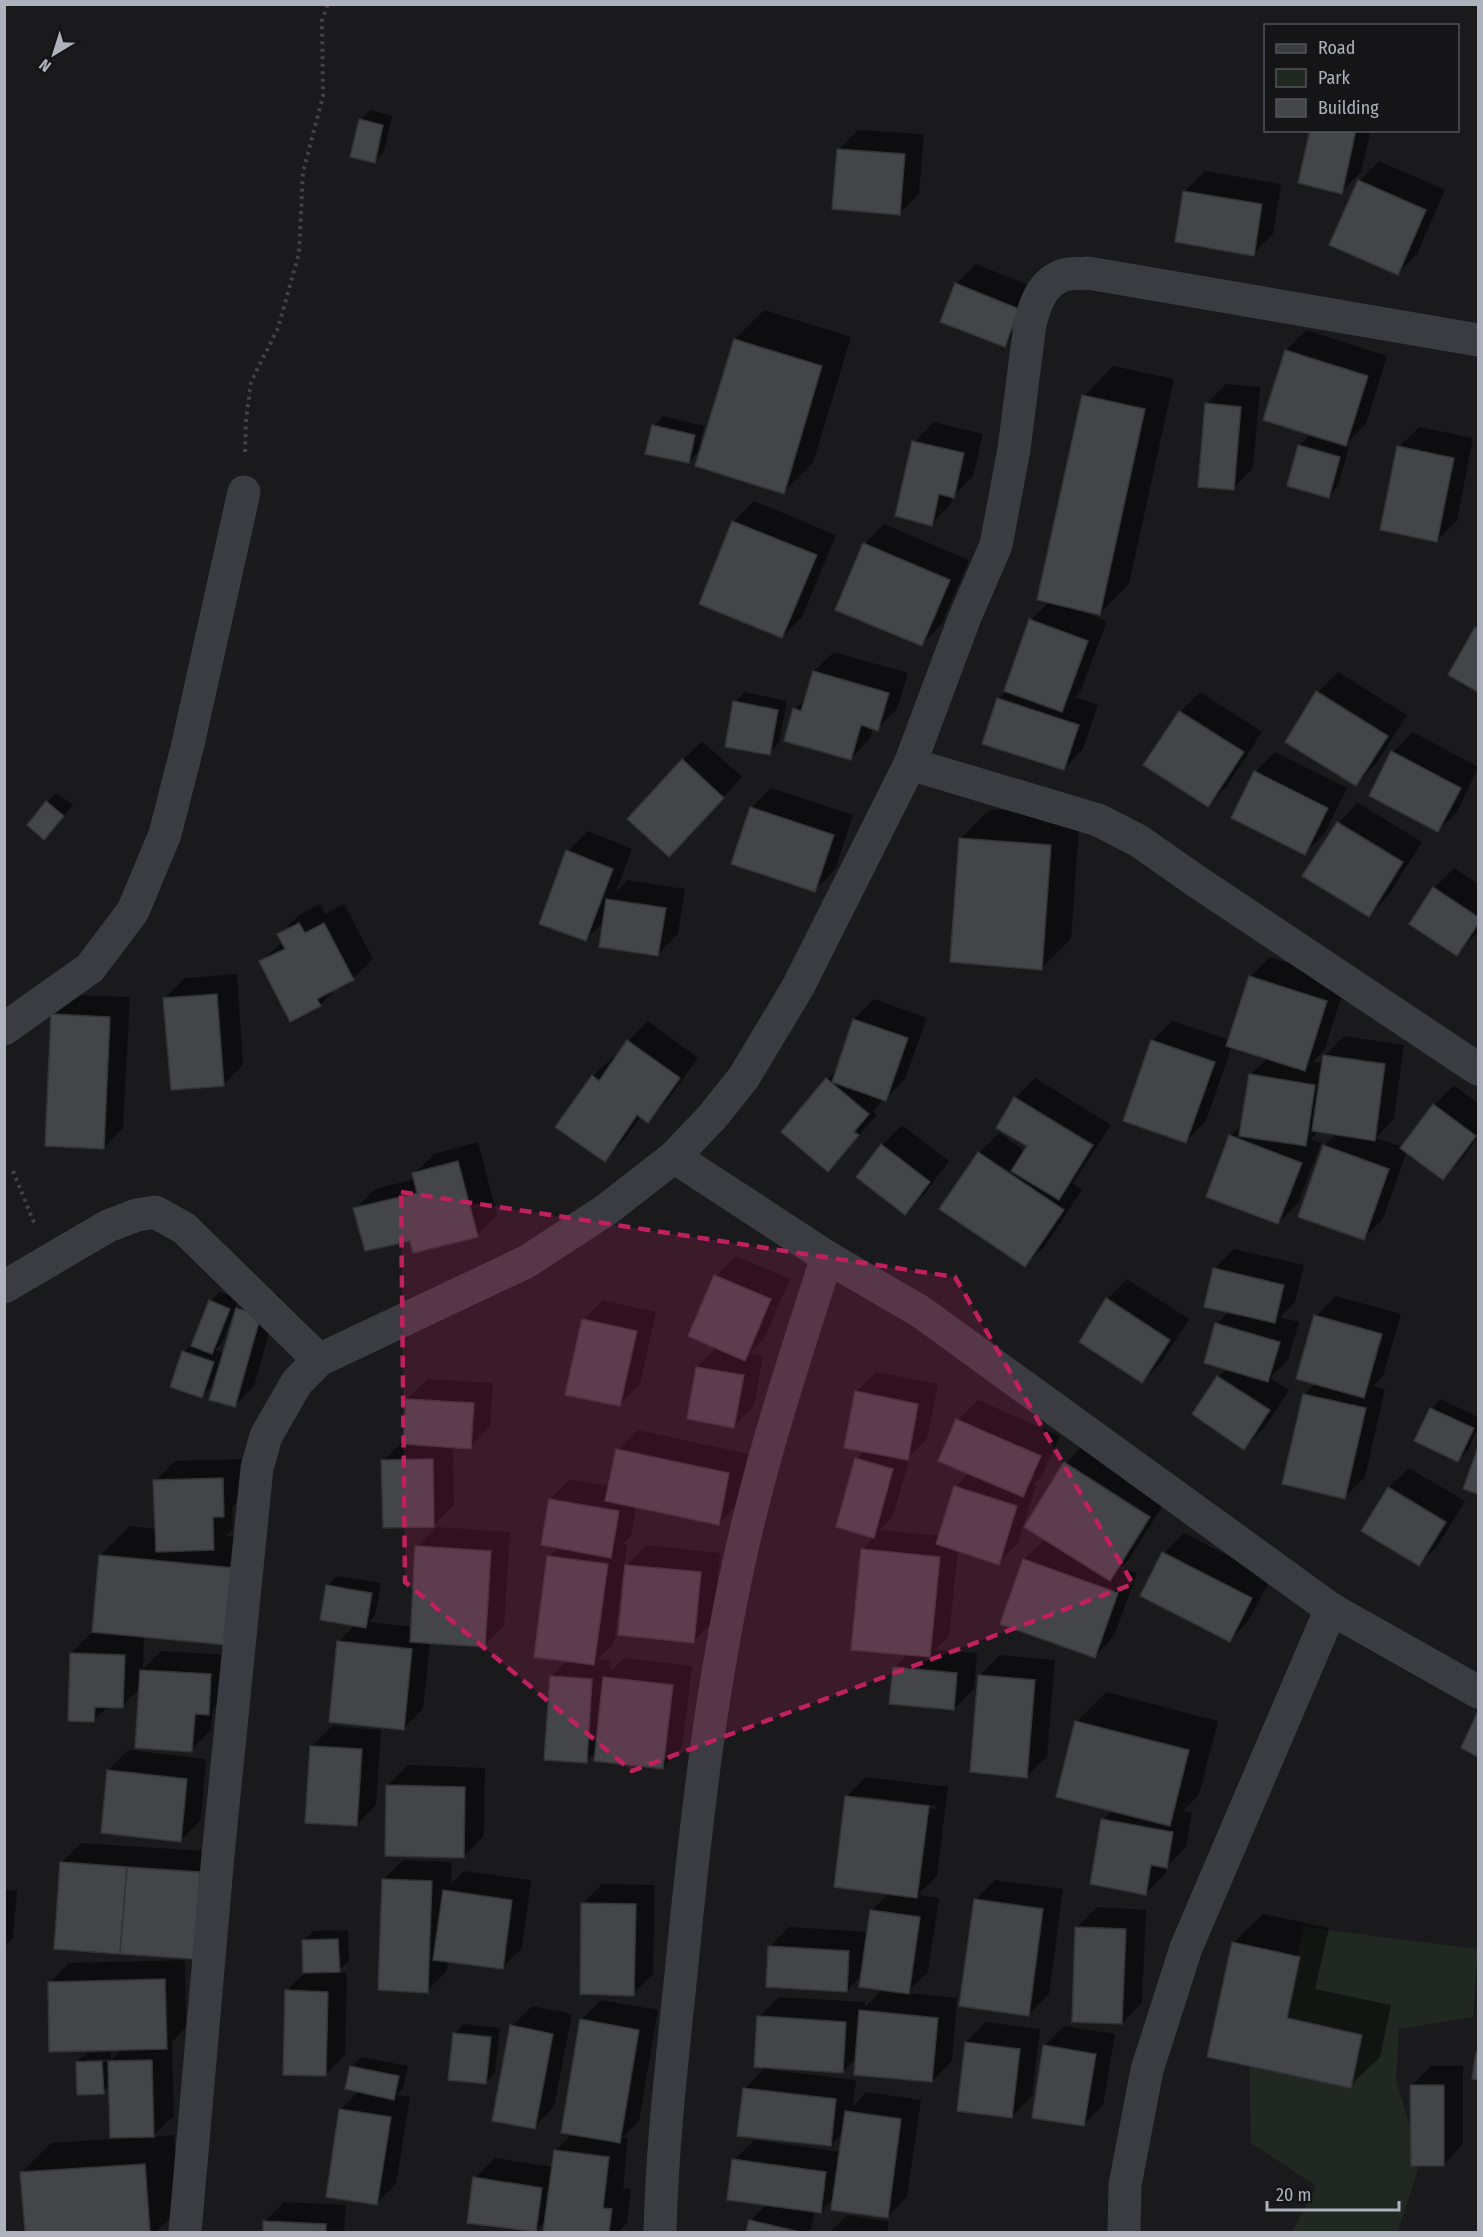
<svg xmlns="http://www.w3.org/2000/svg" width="1483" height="2237" viewBox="0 0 1483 2237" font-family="'Fira Sans Condensed',sans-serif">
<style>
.green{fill:#202821}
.shadow{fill:#0007;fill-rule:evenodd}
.building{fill:#444549;stroke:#343438;stroke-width:1.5}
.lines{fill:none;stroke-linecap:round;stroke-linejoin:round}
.path{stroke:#414349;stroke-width:4;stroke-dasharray:3 4.5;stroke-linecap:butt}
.minor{stroke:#3b3c42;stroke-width:33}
.marked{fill:#c12060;fill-opacity:0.2;stroke:#c12060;stroke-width:4.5;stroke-dasharray:12 8;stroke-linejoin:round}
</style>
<rect width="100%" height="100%" fill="#1a1a1d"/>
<!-- green -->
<polygon class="green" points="1303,1927 1478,1949 1473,2017 1399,2029 1396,2079 1420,2162 1398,2232 1292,2232 1316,2186 1251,2143 1249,2067 1351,2088 1362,2035 1287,2018"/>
<!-- shadow -->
<g class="shadow">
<polygon points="370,110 392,116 384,152 374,161 360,120"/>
<polygon points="858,130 924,134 919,194 899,214 838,150"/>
<polygon points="1311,130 1371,130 1361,172 1341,192"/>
<polygon points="1379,161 1445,190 1417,254 1397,274 1331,245 1360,181"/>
<polygon points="1205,171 1281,184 1273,234 1253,254 1185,191"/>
<polygon points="976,264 1038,289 1024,325 1004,345 956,284"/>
<polygon points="764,310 851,337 813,463 783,492 735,339"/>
<polygon points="1306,330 1387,356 1366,424 1344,446 1349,447 1338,486 1329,496 1299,446 1309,436 1333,443 1334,440 1286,350"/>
<polygon points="1113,366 1174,379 1129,584 1100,613 1081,609 1081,611 1107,621 1081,690 1075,697 1098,705 1083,749 1064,769 999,699 1007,690 1031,620 1049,602 1084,396"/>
<polygon points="1226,384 1260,387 1253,468 1233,488 1206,404"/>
<polygon points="663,416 704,426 698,452 689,462 654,426"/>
<polygon points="934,422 983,434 973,476 953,496 951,504 931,524 914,442"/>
<polygon points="1419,427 1473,438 1457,521 1437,540 1399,447"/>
<polygon points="754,501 836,535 802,617 782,637 701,603 734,521"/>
<polygon points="884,524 969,560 941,625 921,645 865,544"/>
<polygon points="1478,626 1478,690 1450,674"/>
<polygon points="834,652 908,673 897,709 877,729 873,728 870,739 850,759 795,709 807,697 814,671"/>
<polygon points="1338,672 1407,715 1376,764 1356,784 1287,741 1318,692"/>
<polygon points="744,692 787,701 779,743 769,753 735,702"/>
<polygon points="1200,692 1262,732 1227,786 1207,805 1145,765 1180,712"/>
<polygon points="1413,732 1478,767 1458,811 1438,830 1393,752"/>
<polygon points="702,741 742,777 689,835 683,760"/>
<polygon points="1275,752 1347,788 1325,833 1305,853 1255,772"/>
<polygon points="771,788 853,815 835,870 815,890 751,808"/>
<polygon points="57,793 73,805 44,838 47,802"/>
<polygon points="1358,803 1422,842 1388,896 1368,916 1338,823"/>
<polygon points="990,809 1080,816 1071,939 1042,968 961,838"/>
<polygon points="588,831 632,849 616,892 628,880 685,889 678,934 658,954 605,921 586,939 568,851"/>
<polygon points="1454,868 1478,884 1478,932 1457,954 1434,888"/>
<polygon points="320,904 325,914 344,904 373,959 353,979 338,987 320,1005 261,962 283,941 279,935 299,915"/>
<polygon points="1270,957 1346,981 1325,1049 1313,1062 1323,1063 1324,1056 1344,1036 1404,1045 1394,1119 1376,1138 1403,1147 1434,1105 1454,1085 1478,1103 1478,1137 1463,1158 1443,1178 1407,1151 1383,1219 1363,1239 1324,1146 1337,1133 1319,1131 1311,1139 1321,1143 1298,1203 1278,1223 1230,1136 1243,1124 1250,1075 1268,1058 1232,1046 1206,1121 1186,1141 1152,1041 1172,1021 1230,1040 1250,977"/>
<polygon points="237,974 243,1065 223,1085 165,998 185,978"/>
<polygon points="73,995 130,997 123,1128 103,1148 53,1015"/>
<polygon points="874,999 927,1018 905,1079 885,1099 884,1098 873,1111 877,1115 828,1170 783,1132 837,1069 854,1019"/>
<polygon points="648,1021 698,1058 667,1101 647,1121 641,1116 624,1140 604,1160 593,1076 613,1057 616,1059 628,1041"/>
<polygon points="1035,1078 1111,1125 1073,1183 1082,1190 1045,1246 1025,1265 979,1153 999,1133 1025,1151 1029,1145 1016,1098"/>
<polygon points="902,1125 949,1161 925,1193 905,1213 882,1145"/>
<polygon points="478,1142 497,1215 477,1235 411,1239 355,1209 375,1189 415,1179 414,1174 434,1154"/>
<polygon points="1234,1249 1304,1265 1295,1302 1280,1317 1299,1322 1288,1360 1270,1378 1289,1390 1264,1428 1244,1448 1194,1414 1219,1377 1227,1368 1217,1324 1229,1311 1214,1269"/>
<polygon points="736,1256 790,1279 764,1339 750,1353 763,1356 754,1406 734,1426 697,1367 717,1347 716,1276"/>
<polygon points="1127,1279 1189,1319 1162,1361 1142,1381 1107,1299"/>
<polygon points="257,1289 280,1295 254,1386 234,1406 221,1365 219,1364 211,1387 201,1396 184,1352 193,1342 210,1301 220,1292 239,1299 222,1343 215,1350 225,1353 237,1309"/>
<polygon points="1336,1296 1401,1314 1383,1376 1373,1386 1385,1389 1365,1477 1345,1497 1284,1483 1305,1394 1316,1383 1316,1316"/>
<polygon points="603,1300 656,1312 640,1384 620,1404 583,1320"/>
<polygon points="876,1372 938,1384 927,1439 910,1456 893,1516 880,1530 940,1536 956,1487 969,1473 940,1460 958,1420 978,1400 1060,1436 1042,1476 1033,1485 1036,1486 1018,1543 998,1563 958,1550 949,1636 935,1650 977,1653 974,1689 954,1709 894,1668 908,1654 862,1550 875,1537 838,1526 857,1459 865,1450 856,1392"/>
<polygon points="427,1379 493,1383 490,1427 470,1447 453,1446 454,1505 434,1525 383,1461 403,1441 405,1441 407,1399"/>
<polygon points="1440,1399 1478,1417 1478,1427 1468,1450 1458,1460 1431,1409"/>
<polygon points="638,1430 748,1454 738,1504 718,1524 636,1506 631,1536 623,1544 627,1544 624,1568 646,1545 720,1553 714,1621 694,1641 626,1573 623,1573 614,1643 598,1659 611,1660 611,1671 624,1658 692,1666 682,1748 662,1768 596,1751 586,1761 551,1676 568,1660 549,1557 558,1547 550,1499 570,1479 610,1486 618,1450"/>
<polygon points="1085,1443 1169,1496 1129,1559 1121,1568 1137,1573 1114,1636 1095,1656 1024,1560 1045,1539 1066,1463"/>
<polygon points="1478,1451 1478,1493 1465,1488"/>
<polygon points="243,1459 244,1496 232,1507 233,1529 226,1536 263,1539 255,1614 144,1635 143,1669 161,1651 231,1655 229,1693 213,1709 211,1730 191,1750 140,1688 122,1706 108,1706 93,1721 71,1653 91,1633 103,1634 100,1555 130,1526 157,1529 155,1481 175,1461"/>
<polygon points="1409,1468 1465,1501 1438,1545 1419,1565 1363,1531 1389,1487"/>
<polygon points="437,1527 510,1532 504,1626 484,1646 430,1642 423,1709 403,1729 339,1641 356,1624 322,1619 328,1585 337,1576 381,1583 375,1616 369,1622 412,1627 417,1547"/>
<polygon points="1184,1533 1271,1578 1249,1620 1230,1640 1142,1595 1164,1553"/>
<polygon points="1000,1655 1055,1660 1047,1756 1027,1776 980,1675"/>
<polygon points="1106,1692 1218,1721 1199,1795 1183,1811 1192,1813 1186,1847 1167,1866 1166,1873 1146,1893 1102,1820 1113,1810 1058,1796 1077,1721"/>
<polygon points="1478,1715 1478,1755 1463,1747"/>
<polygon points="332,1726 381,1730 376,1805 356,1825 312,1746"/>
<polygon points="128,1750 206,1759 201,1820 181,1840 108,1770"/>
<polygon points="408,1765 485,1768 484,1836 464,1856 388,1785"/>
<path d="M866,1777L948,1787L937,1876L918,1895L939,1898L928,1972L907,1993L957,1998L952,2061L932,2081L857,2058L843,2071L771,2067V2070L856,2080L853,2106L866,2092L921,2100L907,2197L887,2217L835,2197L820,2212L815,2211L810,2232H748L751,2220L767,2204L734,2160L754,2140L841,2152L844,2132L831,2145L744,2089L766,2067L759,2017L779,1997L865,2002V2007L883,1989L862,1975L846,1991L769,1947L789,1927L868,1932L871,1911L889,1893L846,1797ZM862,1796L936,1806V1809L862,1799Z"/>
<polygon points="81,1843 219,1852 214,1938 61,1863"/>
<polygon points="403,1860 452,1862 451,1884 464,1871 531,1880 522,1948 502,1968 448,1960 447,1971 427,1991 383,1880"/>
<polygon points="995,1880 1063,1889 1049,1994 1029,2014 975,1900"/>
<polygon points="602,1884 655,1885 653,1974 633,1994 582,1904"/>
<polygon points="4,1889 17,1891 13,1938 4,1947"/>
<polygon points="1097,1907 1146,1910 1142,2003 1122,2023 1077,1927"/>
<polygon points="1263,1914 1329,1928 1315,1989 1391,2005 1380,2057 1350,2086 1209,2056 1233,1943"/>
<polygon points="348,1930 349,1961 337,1972 347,1973 345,2055 325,2075 286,1991 305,1973 303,1941 313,1931"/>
<path d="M185,1960L186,2027L172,2042L174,2116L152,2137L174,2135L179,2209L156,2232H26L21,2173L51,2143L112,2139L110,2085L103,2092L77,2062L87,2053L111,2052V2060L124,2048L49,1983L69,1963ZM109,2059V2062L85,2063V2060Z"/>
<polygon points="601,2000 658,2010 639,2121 623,2137 628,2138 623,2188 631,2189 627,2223 618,2232 545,2232 546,2220 535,2231 475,2178 495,2158 553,2167 555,2151 573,2133 581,2020"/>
<polygon points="532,2006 572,2014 554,2107 534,2127 512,2026"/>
<polygon points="986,2022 1040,2029 1032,2096 1012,2116 966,2042"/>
<polygon points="464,2024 500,2028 495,2073 485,2083 454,2034"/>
<polygon points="1064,2026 1115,2034 1103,2105 1083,2125 1044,2046"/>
<polygon points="361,2057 408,2066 403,2088 396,2095 410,2097 396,2184 376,2204 340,2110 359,2091 352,2066"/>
<polygon points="1431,2066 1463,2066 1463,2144 1444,2164 1411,2086"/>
<polygon points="284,2202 346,2205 344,2232 264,2232 264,2222"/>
<polygon points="847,2215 889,2222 887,2232 830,2232"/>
</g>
<!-- building -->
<g class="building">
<polygon points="359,119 383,125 375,163 350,157"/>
<polygon points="1310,130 1356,130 1342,194 1298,183"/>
<polygon points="837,149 905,154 900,215 832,209"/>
<polygon points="1358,180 1426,210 1398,275 1329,245"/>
<polygon points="1183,191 1262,204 1254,256 1175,242"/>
<polygon points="955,283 1019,309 1005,347 940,322"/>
<polygon points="734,339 822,366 784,494 695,466"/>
<polygon points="1285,350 1368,376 1346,446 1263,420"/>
<polygon points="1082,395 1145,409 1100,615 1037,600"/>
<polygon points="1205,403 1241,407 1234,490 1198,487"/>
<polygon points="652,425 695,435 689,463 645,454"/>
<polygon points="912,441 964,453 954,498 939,494 932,526 895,516"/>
<polygon points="1298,445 1340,457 1329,498 1287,486"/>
<polygon points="1397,446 1454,458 1437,542 1380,530"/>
<polygon points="732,521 817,555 782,638 699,604"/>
<polygon points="863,543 950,580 922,646 835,610"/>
<polygon points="1029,619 1088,641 1062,712 1004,691"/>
<polygon points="1475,627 1478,629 1478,692 1448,675"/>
<polygon points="813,671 889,693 878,731 861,725 851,760 784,741 793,708 801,711"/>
<polygon points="1316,691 1388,736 1356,786 1285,742"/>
<polygon points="997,698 1079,725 1064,770 982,744"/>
<polygon points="733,701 778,710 770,755 725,747"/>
<polygon points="1179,711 1244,752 1208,807 1143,765"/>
<polygon points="1391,751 1461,788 1438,832 1369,796"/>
<polygon points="682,759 724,798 669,857 627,819"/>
<polygon points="1254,771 1328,808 1305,855 1231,818"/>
<polygon points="46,801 64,816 44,840 27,825"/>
<polygon points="750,807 834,835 815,892 731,864"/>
<polygon points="1337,822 1403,862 1369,917 1302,876"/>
<polygon points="959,838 1051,845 1042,970 950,962"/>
<polygon points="566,850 613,869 586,941 539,924"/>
<polygon points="1433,887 1478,917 1478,924 1457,956 1409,924"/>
<polygon points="606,899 666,908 658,956 599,947"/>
<polygon points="299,923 305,933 324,923 354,980 317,999 321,1006 290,1022 259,961 285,949 277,934"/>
<polygon points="1249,976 1327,1001 1305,1071 1226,1046"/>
<polygon points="217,994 224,1086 171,1090 163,998"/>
<polygon points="51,1014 110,1017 104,1149 45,1146"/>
<polygon points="853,1019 908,1038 886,1101 832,1082"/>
<polygon points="627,1040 680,1078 648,1123 637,1115 605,1162 555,1127 592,1075 599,1081"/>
<polygon points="1151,1040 1215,1062 1186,1143 1123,1121"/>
<polygon points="1323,1055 1385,1064 1375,1141 1312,1131"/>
<polygon points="1249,1074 1315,1085 1306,1146 1239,1136"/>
<polygon points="826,1078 869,1114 854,1132 859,1135 828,1172 781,1132"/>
<polygon points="1014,1097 1093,1145 1059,1200 1011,1171 1027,1146 996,1128"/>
<polygon points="1433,1104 1476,1136 1443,1180 1400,1148"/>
<polygon points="1229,1135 1302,1163 1278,1224 1206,1197"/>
<polygon points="881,1144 930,1182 905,1215 856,1177"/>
<polygon points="1323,1145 1389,1169 1364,1240 1298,1217"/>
<polygon points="978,1152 1064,1210 1025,1267 939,1209"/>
<polygon points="458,1161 478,1237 413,1253 410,1241 365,1251 353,1208 417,1193 412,1173"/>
<polygon points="1213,1268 1284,1285 1275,1323 1204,1307"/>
<polygon points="714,1275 771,1299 745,1361 688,1336"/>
<polygon points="1106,1298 1170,1340 1142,1383 1079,1342"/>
<polygon points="209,1300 230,1309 212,1354 191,1346"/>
<polygon points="236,1308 261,1315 235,1407 209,1400"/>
<polygon points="1314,1315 1382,1334 1364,1398 1296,1379"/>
<polygon points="582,1319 637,1331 620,1406 565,1395"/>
<polygon points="1215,1323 1280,1342 1268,1382 1204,1363"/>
<polygon points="182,1351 214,1362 202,1398 170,1387"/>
<polygon points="696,1367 744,1375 734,1428 687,1419"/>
<polygon points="1217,1376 1270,1410 1244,1450 1192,1414"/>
<polygon points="855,1391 918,1404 908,1460 844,1448"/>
<polygon points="1303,1394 1366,1408 1345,1499 1282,1484"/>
<polygon points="406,1399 474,1403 471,1449 403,1444"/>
<polygon points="1430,1408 1474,1428 1458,1462 1414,1441"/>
<polygon points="956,1419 1041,1456 1023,1497 938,1461"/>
<polygon points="1478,1447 1478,1494 1463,1489"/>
<polygon points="616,1449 729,1473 719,1525 605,1501"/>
<polygon points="855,1458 893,1469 874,1538 836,1527"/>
<polygon points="433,1459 434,1527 383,1528 381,1460"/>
<polygon points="1064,1462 1150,1517 1110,1581 1024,1527"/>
<polygon points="223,1478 224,1517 213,1517 214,1550 156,1552 153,1480"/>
<polygon points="954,1486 1017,1506 999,1565 936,1544"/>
<polygon points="1388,1487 1446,1522 1419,1566 1361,1531"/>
<polygon points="549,1499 619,1511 611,1558 541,1545"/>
<polygon points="415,1546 491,1551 485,1647 410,1642"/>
<polygon points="861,1549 940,1557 930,1657 851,1650"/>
<polygon points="1162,1552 1252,1598 1230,1642 1140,1596"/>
<polygon points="99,1555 234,1568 226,1645 92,1632"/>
<polygon points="547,1556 608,1564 594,1665 534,1657"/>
<polygon points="1023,1559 1118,1593 1095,1658 1000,1624"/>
<polygon points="625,1565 701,1572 694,1643 618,1635"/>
<polygon points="326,1585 372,1593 366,1628 320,1620"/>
<polygon points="337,1641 412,1649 404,1730 329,1722"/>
<polygon points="70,1653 125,1655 123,1708 95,1707 94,1722 68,1721"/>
<polygon points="893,1667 957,1673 954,1710 889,1704"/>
<polygon points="140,1670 211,1674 209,1715 195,1714 192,1752 135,1748"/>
<polygon points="978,1675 1035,1680 1027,1778 970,1772"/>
<polygon points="550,1676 592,1679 587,1763 544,1760"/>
<polygon points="603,1677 673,1685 663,1769 594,1761"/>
<polygon points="1477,1713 1478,1714 1478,1757 1461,1748"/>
<polygon points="1075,1721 1189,1750 1170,1826 1056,1797"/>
<polygon points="310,1746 362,1749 357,1826 305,1823"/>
<polygon points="107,1770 187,1779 181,1842 101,1833"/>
<polygon points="386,1785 465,1787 464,1858 385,1856"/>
<polygon points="845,1796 929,1806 917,1898 834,1887"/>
<polygon points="1101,1819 1173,1832 1167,1868 1151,1865 1146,1895 1090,1884"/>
<polygon points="60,1862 127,1867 120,1954 54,1949"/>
<polygon points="127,1867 200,1872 194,1959 120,1954"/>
<polygon points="382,1879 432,1881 428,1993 378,1990"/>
<polygon points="443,1890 512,1900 503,1969 433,1960"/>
<polygon points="974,1899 1043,1909 1029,2016 959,2006"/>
<polygon points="581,1903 636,1904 634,1996 580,1994"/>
<polygon points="870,1910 920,1917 909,1994 859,1987"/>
<polygon points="1075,1927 1126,1929 1122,2024 1072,2022"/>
<polygon points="338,1939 340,1972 303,1973 302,1940"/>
<polygon points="1232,1942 1300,1957 1287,2018 1362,2035 1351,2088 1207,2057"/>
<polygon points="768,1946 849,1951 847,1992 766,1987"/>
<polygon points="165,1979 167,2049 49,2052 48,1982"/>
<polygon points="285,1990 328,1992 326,2076 283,2075"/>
<polygon points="859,2010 938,2018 932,2082 854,2075"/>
<polygon points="757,2016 846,2022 843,2073 754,2067"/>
<polygon points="580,2019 639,2030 620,2143 561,2133"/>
<polygon points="510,2025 553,2034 535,2129 492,2121"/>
<polygon points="453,2033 491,2037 486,2084 448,2080"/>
<polygon points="965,2042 1020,2049 1012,2118 957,2111"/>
<polygon points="1043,2045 1096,2054 1084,2126 1032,2118"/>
<polygon points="1476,2052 1478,2053 1478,2080 1472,2079"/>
<polygon points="152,2060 154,2137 110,2138 108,2061"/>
<polygon points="102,2061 104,2094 77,2095 76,2062"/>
<polygon points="350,2066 399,2076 394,2100 345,2089"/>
<polygon points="1410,2085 1444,2085 1444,2166 1411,2166"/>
<polygon points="743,2088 836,2099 831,2146 737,2136"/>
<polygon points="339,2109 391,2117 377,2205 326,2197"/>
<polygon points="845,2111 901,2119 888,2218 831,2210"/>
<polygon points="554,2150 609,2157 603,2208 612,2209 609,2232 543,2232"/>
<polygon points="732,2159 826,2172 821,2213 727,2200"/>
<polygon points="145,2164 150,2232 25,2232 20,2172"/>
<polygon points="473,2177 542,2188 536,2232 467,2223"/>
<polygon points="749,2220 796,2231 795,2232 746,2232"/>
<polygon points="263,2221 326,2224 326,2232 263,2232"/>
</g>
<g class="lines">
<!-- path -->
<g class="path">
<polyline points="245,452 246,420 251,382 278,328 299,253 303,172 323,96 322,20 328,4"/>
<polyline points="13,1171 35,1225"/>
</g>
<!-- minor -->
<g class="minor">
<polyline points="910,764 1098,820 1139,841 1193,879 1478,1069"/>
<polyline points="4,1029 90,968 133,911 165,834 188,744 244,492"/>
<polyline points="674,1157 827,1257 921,1312 1331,1609 1478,1692"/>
<polyline points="4,1287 108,1226 137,1215 155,1212 184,1228 319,1360"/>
<path d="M185,2232L218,1855L257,1468L266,1436L297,1382L319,1360L526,1262L606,1210L674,1157L713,1116L744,1077L798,987L910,764L965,617L996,545L1014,449L1030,324C1035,304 1042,282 1064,275C1071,273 1081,274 1088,273L1478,340"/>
<path d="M660,2232C662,2143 673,2053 682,1964C696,1822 712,1678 744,1540C766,1444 797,1351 827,1257"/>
<polyline points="1124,2232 1125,2185 1147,2070 1186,1948 1331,1609"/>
</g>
</g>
<!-- marked area -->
<path class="marked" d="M401,1192L955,1277L1133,1584L632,1771L405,1582Z"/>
<!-- border -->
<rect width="1483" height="2237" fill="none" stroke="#adb2bc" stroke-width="12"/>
<!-- legend -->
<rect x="1264" y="24" width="195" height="108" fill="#151518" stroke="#52545a" stroke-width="1.5"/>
<rect x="1276" y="44" width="30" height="9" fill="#3b3c42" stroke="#52545a" stroke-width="1.5"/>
<text x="1318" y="54" font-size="18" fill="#adb2bc">Road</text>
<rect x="1276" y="69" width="30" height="18" fill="#202821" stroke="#52545a" stroke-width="1.5"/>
<text x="1318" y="84" font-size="18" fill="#adb2bc">Park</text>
<rect x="1276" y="99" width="30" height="18" fill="#444549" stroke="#52545a" stroke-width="1.5"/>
<text x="1318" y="114" font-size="18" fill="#adb2bc">Building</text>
<!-- north arrow -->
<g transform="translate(54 54) rotate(218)" stroke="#151518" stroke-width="4.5" paint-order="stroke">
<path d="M0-4.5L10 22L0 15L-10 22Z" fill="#adb2bc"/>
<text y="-9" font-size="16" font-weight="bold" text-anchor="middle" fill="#adb2bc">N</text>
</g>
<!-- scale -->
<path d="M1267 2201v9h132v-9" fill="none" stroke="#adb2bc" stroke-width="3"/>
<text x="1276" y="2201" font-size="18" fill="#adb2bc" stroke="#151518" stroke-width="4.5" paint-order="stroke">20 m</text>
</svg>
